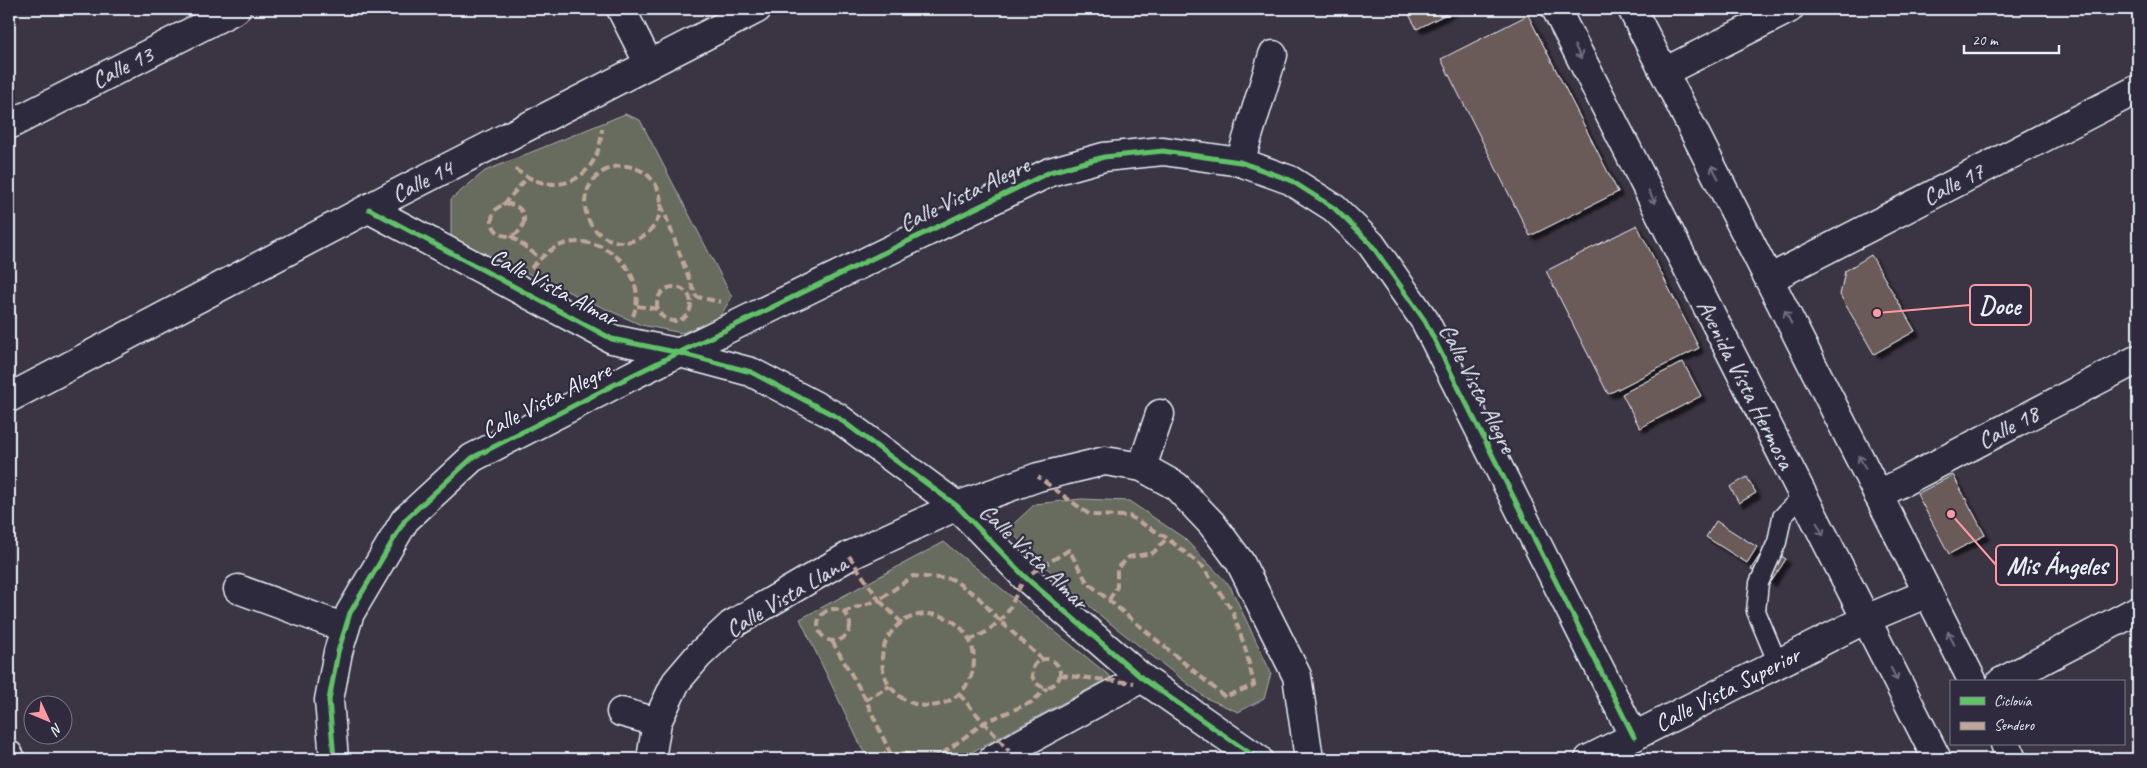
<svg xmlns="http://www.w3.org/2000/svg" width="2147" height="768" viewBox="0 0 2147 768" font-family="Caveat,sans-serif">
<style>
.green{fill:#686c5e;stroke:#a8aeab}
.building{fill:#6a5a58;stroke:#e8f1f8;filter:url(#shadow)}
.lines{fill:none;stroke-linecap:round;stroke-linejoin:round}
.lane-casing{stroke:#e8f1f8;stroke-width:21}
.street-casing{stroke:#e8f1f8;stroke-width:31}
.secondary-casing{stroke:#e8f1f8;stroke-width:31}
.lane{stroke:#2f2a3d;stroke-width:18}
.street{stroke:#2f2a3d;stroke-width:28}
.secondary{stroke:#2f2a3d;stroke-width:28}
.quiet{stroke:#c0a59a;stroke-width:4;stroke-dasharray:8 4;stroke-linecap:butt}
.cycleway-casing{stroke:#2f2a3d;stroke-width:8}
.cycleway{stroke:#61c268;stroke-width:5}
.oneway{stroke:#70707e}
.labels{text-anchor:middle;stroke-width:4.5;stroke-linejoin:round;paint-order:stroke}
.street-label{font-size:24px;fill:#e8f1f8;stroke:#2f2a3d}
.leader{fill:none;stroke:#ff9aa2;stroke-width:2}
.callout-dot{fill:#ff9aa2;stroke:#2f2a3d;stroke-width:2}
.callout{fill:#2f2a3d;stroke:#ff9aa2;stroke-width:2}
.callout-label{font-size:25px;text-anchor:middle;font-weight:bold;fill:#e8f1f8}
</style>
<defs>
<filter id="shadow"><feDropShadow dx="4.5" dy="4.5" stdDeviation="1" flood-color="#0009"/></filter>
</defs>
<rect width="100%" height="100%" fill="#3b3442"/>
<filter id="ink" filterUnits="userSpaceOnUse"><feTurbulence type="fractalNoise" baseFrequency=".02" numOctaves="2"/><feDisplacementMap in="SourceGraphic" scale="10" xChannelSelector="R" yChannelSelector="G"/><feConvolveMatrix kernelMatrix="1 2 1 2 8 2 1 2 1" color-interpolation-filters="sRGB"/></filter>
<g filter="url(#ink)">
<!-- green -->
<g class="green">
<polygon points="625,114 640,120 732,297 719,318 682,333 641,325 451,238 451,199 485,171"/>
<polygon points="1081,499 1129,501 1184,538 1230,586 1271,673 1264,699 1238,712 1206,698 1102,617 1055,576 1008,529 1035,504"/>
<polygon points="944,542 1111,677 959,759 867,759 800,619"/>
</g>
<!-- building -->
<g class="building">
<polygon points="1406,9 1456,9 1417,29"/>
<polygon points="1528,15 1618,192 1530,236 1441,59"/>
<polygon points="1637,225 1699,348 1608,394 1546,271"/>
<polygon points="1871,255 1915,331 1874,354 1840,295 1845,271"/>
<polygon points="1683,362 1701,396 1640,428 1622,394"/>
<polygon points="1953,475 1985,535 1949,554 1917,494"/>
<polygon points="1747,477 1756,493 1739,503 1730,487"/>
<polygon points="1716,521 1757,547 1747,563 1706,537"/>
<polygon points="1766,546 1786,559 1771,582 1751,569"/>
</g>
<g class="lines">
<defs>
<polyline id="lane" points="1778,664 1756,611 1759,583 1777,542 1782,517 1803,495"/>
<g id="street">
<polyline points="621,9 649,64"/>
<polyline points="1664,72 1789,9"/>
<polyline points="9,125 236,9"/>
<polyline points="1240,162 1273,55"/>
<polyline points="369,209 612,339 680,353 751,372 837,417 957,506 1025,577 1142,678 1258,759"/>
<polyline points="1769,279 2138,89"/>
<polyline points="1142,467 1160,414"/>
<polyline points="1878,495 2138,359"/>
<polyline points="238,589 345,628"/>
<polyline points="2001,682 2138,610"/>
<polyline points="621,712 657,722"/>
<polyline points="9,755 11,759"/>
<polyline points="334,759 329,700 338,652 350,613 405,520 472,458 633,375 1050,172 1104,157 1163,151 1240,162 1290,180 1334,208 1371,244 1425,321 1634,737"/>
<polyline points="651,759 657,722 676,682 699,655 731,625 849,556 957,506 1038,477 1105,461 1142,467 1176,486 1212,524 1240,562 1297,676 1309,759"/>
<polyline points="993,759 1142,678"/>
<polyline points="1589,759 1866,619 1928,593"/>
</g>
<g id="secondary">
<polyline points="1556,9 1937,759"/>
<polyline points="1632,9 1973,682"/>
<polyline points="9,398 388,198 757,9"/>
<polyline points="2005,744 2012,759"/>
</g>
</defs>
<!-- lane casing -->
<use href="#lane" class="lane-casing"/>
<!-- street casing -->
<use href="#street" class="street-casing"/>
<!-- secondary casing -->
<use href="#secondary" class="secondary-casing"/>
<!-- lane -->
<use href="#lane" class="lane"/>
<!-- street -->
<use href="#street" class="street"/>
<!-- secondary -->
<use href="#secondary" class="secondary"/>
<!-- quiet -->
<g class="quiet">
<circle cx="623" cy="204" r="38"/>
<path d="M515,169C556,200 599,181 602,129"/>
<circle cx="508" cy="220" r="16"/>
<polyline points="503,205 527,178"/>
<path d="M661,205C674,235 683,267 697,297L721,302"/>
<polyline points="511,236 540,258"/>
<path d="M531,268C541,258 550,248 564,244C606,232 650,275 633,316"/>
<circle cx="674" cy="304" r="17"/>
<polyline points="637,306 658,309"/>
<polyline points="1109,600 1117,587 1117,569 1129,557 1153,553 1167,538"/>
<circle cx="834" cy="625" r="16"/>
<polyline points="843,612 879,600 849,556"/>
<circle cx="928" cy="660" r="46"/>
<polyline points="902,623 879,600 913,576 952,579 978,597 1000,621 1042,659"/>
<polyline points="832,641 864,696 892,757"/>
<polyline points="969,641 988,631 1006,615 1025,577 1069,550 1087,582 1225,697 1254,685 1246,651 1233,612 1203,567 1167,538 1129,516 1090,515 1038,477"/>
<circle cx="1046" cy="673" r="14"/>
<polyline points="1060,675 1134,683"/>
<polyline points="959,694 1009,751"/>
<polyline points="865,700 890,686"/>
<path d="M891,759C898,751 908,751 915,759"/>
<polyline points="932,759 946,751 985,722 1032,702 1047,688"/>
</g>
<defs>
<g id="cycleway">
<polyline points="369,209 612,339 680,353 751,372 837,417 957,506 1025,577 1142,678 1258,759"/>
<polyline points="334,759 329,700 338,652 350,613 405,520 472,458 633,375 1050,172 1104,157 1163,151 1240,162 1290,180 1334,208 1371,244 1425,321 1634,737"/>
</g>
</defs>
<!-- cycleway casing -->
<use href="#cycleway" class="cycleway-casing"/>
<!-- cycleway -->
<use href="#cycleway" class="cycleway"/>
</g>
<!-- one-way arrows -->
<defs><path id="oneway-shaft" d="M-6 0H5M1.5-3L5.5 0L1.5 3" fill="none" stroke-width="1.6" stroke-linecap="round" stroke-linejoin="round" transform="scale(1.25)"/></defs>
<g class="oneway">
<use href="#oneway-shaft" transform="translate(1578 52) rotate(63)"/>
<use href="#oneway-shaft" transform="translate(1715 172) rotate(-117)"/>
<use href="#oneway-shaft" transform="translate(1652 197) rotate(63)"/>
<use href="#oneway-shaft" transform="translate(1788 317) rotate(-117)"/>
<use href="#oneway-shaft" transform="translate(1862 462) rotate(-117)"/>
<use href="#oneway-shaft" transform="translate(1820 529) rotate(63)"/>
<use href="#oneway-shaft" transform="translate(1951 638) rotate(-117)"/>
<use href="#oneway-shaft" transform="translate(1894 674) rotate(63)"/>
</g>
</g>
<g class="labels">
<!-- street labels -->
<g class="street-label">
<text transform="translate(122 67) rotate(-27)" y="8">Calle 13</text>
<text transform="translate(422 181) rotate(-27)" y="8">Calle 14</text>
<text transform="translate(1953 184) rotate(-27)" y="8">Calle 17</text>
<text transform="translate(964 194) rotate(-26)" y="8">Calle Vista Alegre</text>
<text transform="translate(554 287) rotate(28)" y="8">Calle Vista Almar</text>
<text transform="translate(1746 384) rotate(63)" y="8">Avenida Vista Hermosa</text>
<text transform="translate(1478 388) rotate(63)" y="8">Calle Vista Alegre</text>
<text transform="translate(546 400) rotate(-27)" y="8">Calle Vista Alegre</text>
<text transform="translate(2008 427) rotate(-28)" y="8">Calle 18</text>
<text transform="translate(1034 556) rotate(44)" y="8">Calle Vista Almar</text>
<text transform="translate(786 596) rotate(-31)" y="8">Calle Vista Llana</text>
<text transform="translate(1727 689) rotate(-27)" y="8">Calle Vista Superior</text>
</g>
</g>
<!-- callouts -->
<path class="leader" d="M1877 313L1970 305M1951 514L1996 565"/>
<g class="callout-dot">
<circle cx="1877" cy="313" r="5"/>
<circle cx="1951" cy="514" r="5"/>
</g>
<g class="callout">
<rect x="1970" y="285" width="61" height="40" rx="5"/>
<rect x="1996" y="545" width="121" height="40" rx="5"/>
</g>
<g class="callout-label">
<text x="2000" y="314">Doce</text>
<text x="2057" y="574">Mis Ángeles</text>
</g>
<!-- margin -->
<rect width="2147" height="768" fill="none" stroke="#2f2a3d" stroke-width="30"/>
<rect x="15" y="15" width="2117" height="738" fill="none" stroke="#e8f1f8" stroke-width="2" filter="url(#ink)"/>
<!-- legend -->
<rect x="1950" y="680" width="175" height="65" fill="#2f2a3d" stroke="#797a88"/>
<rect x="1960" y="697" width="25" height="8" fill="#61c268" stroke="#797a88"/>
<text x="1994" y="706" font-size="15" fill="#e8f1f8">Ciclovía</text>
<rect x="1960" y="722" width="25" height="8" fill="#c0a59a" stroke="#797a88"/>
<text x="1994" y="730" font-size="15" fill="#e8f1f8">Sendero</text>
<!-- north arrow -->
<g transform="translate(48 720) rotate(134)"><circle r="24" fill="#2f2a3d" stroke="#797a88"/>
<path d="M0-4L9 19L0 12L-9 19Z" fill="#ff9aa2"/>
<text y="-8" font-size="14" font-weight="bold" text-anchor="middle" fill="#e8f1f8">N</text>
</g>
<!-- scale -->
<path d="M1964 45v8h95v-8" fill="none" stroke="#e8f1f8" stroke-width="2.5"/>
<text x="1972" y="45" font-size="15" fill="#e8f1f8" stroke="#2f2a3d" stroke-width="4" paint-order="stroke">20 m</text>
</svg>
